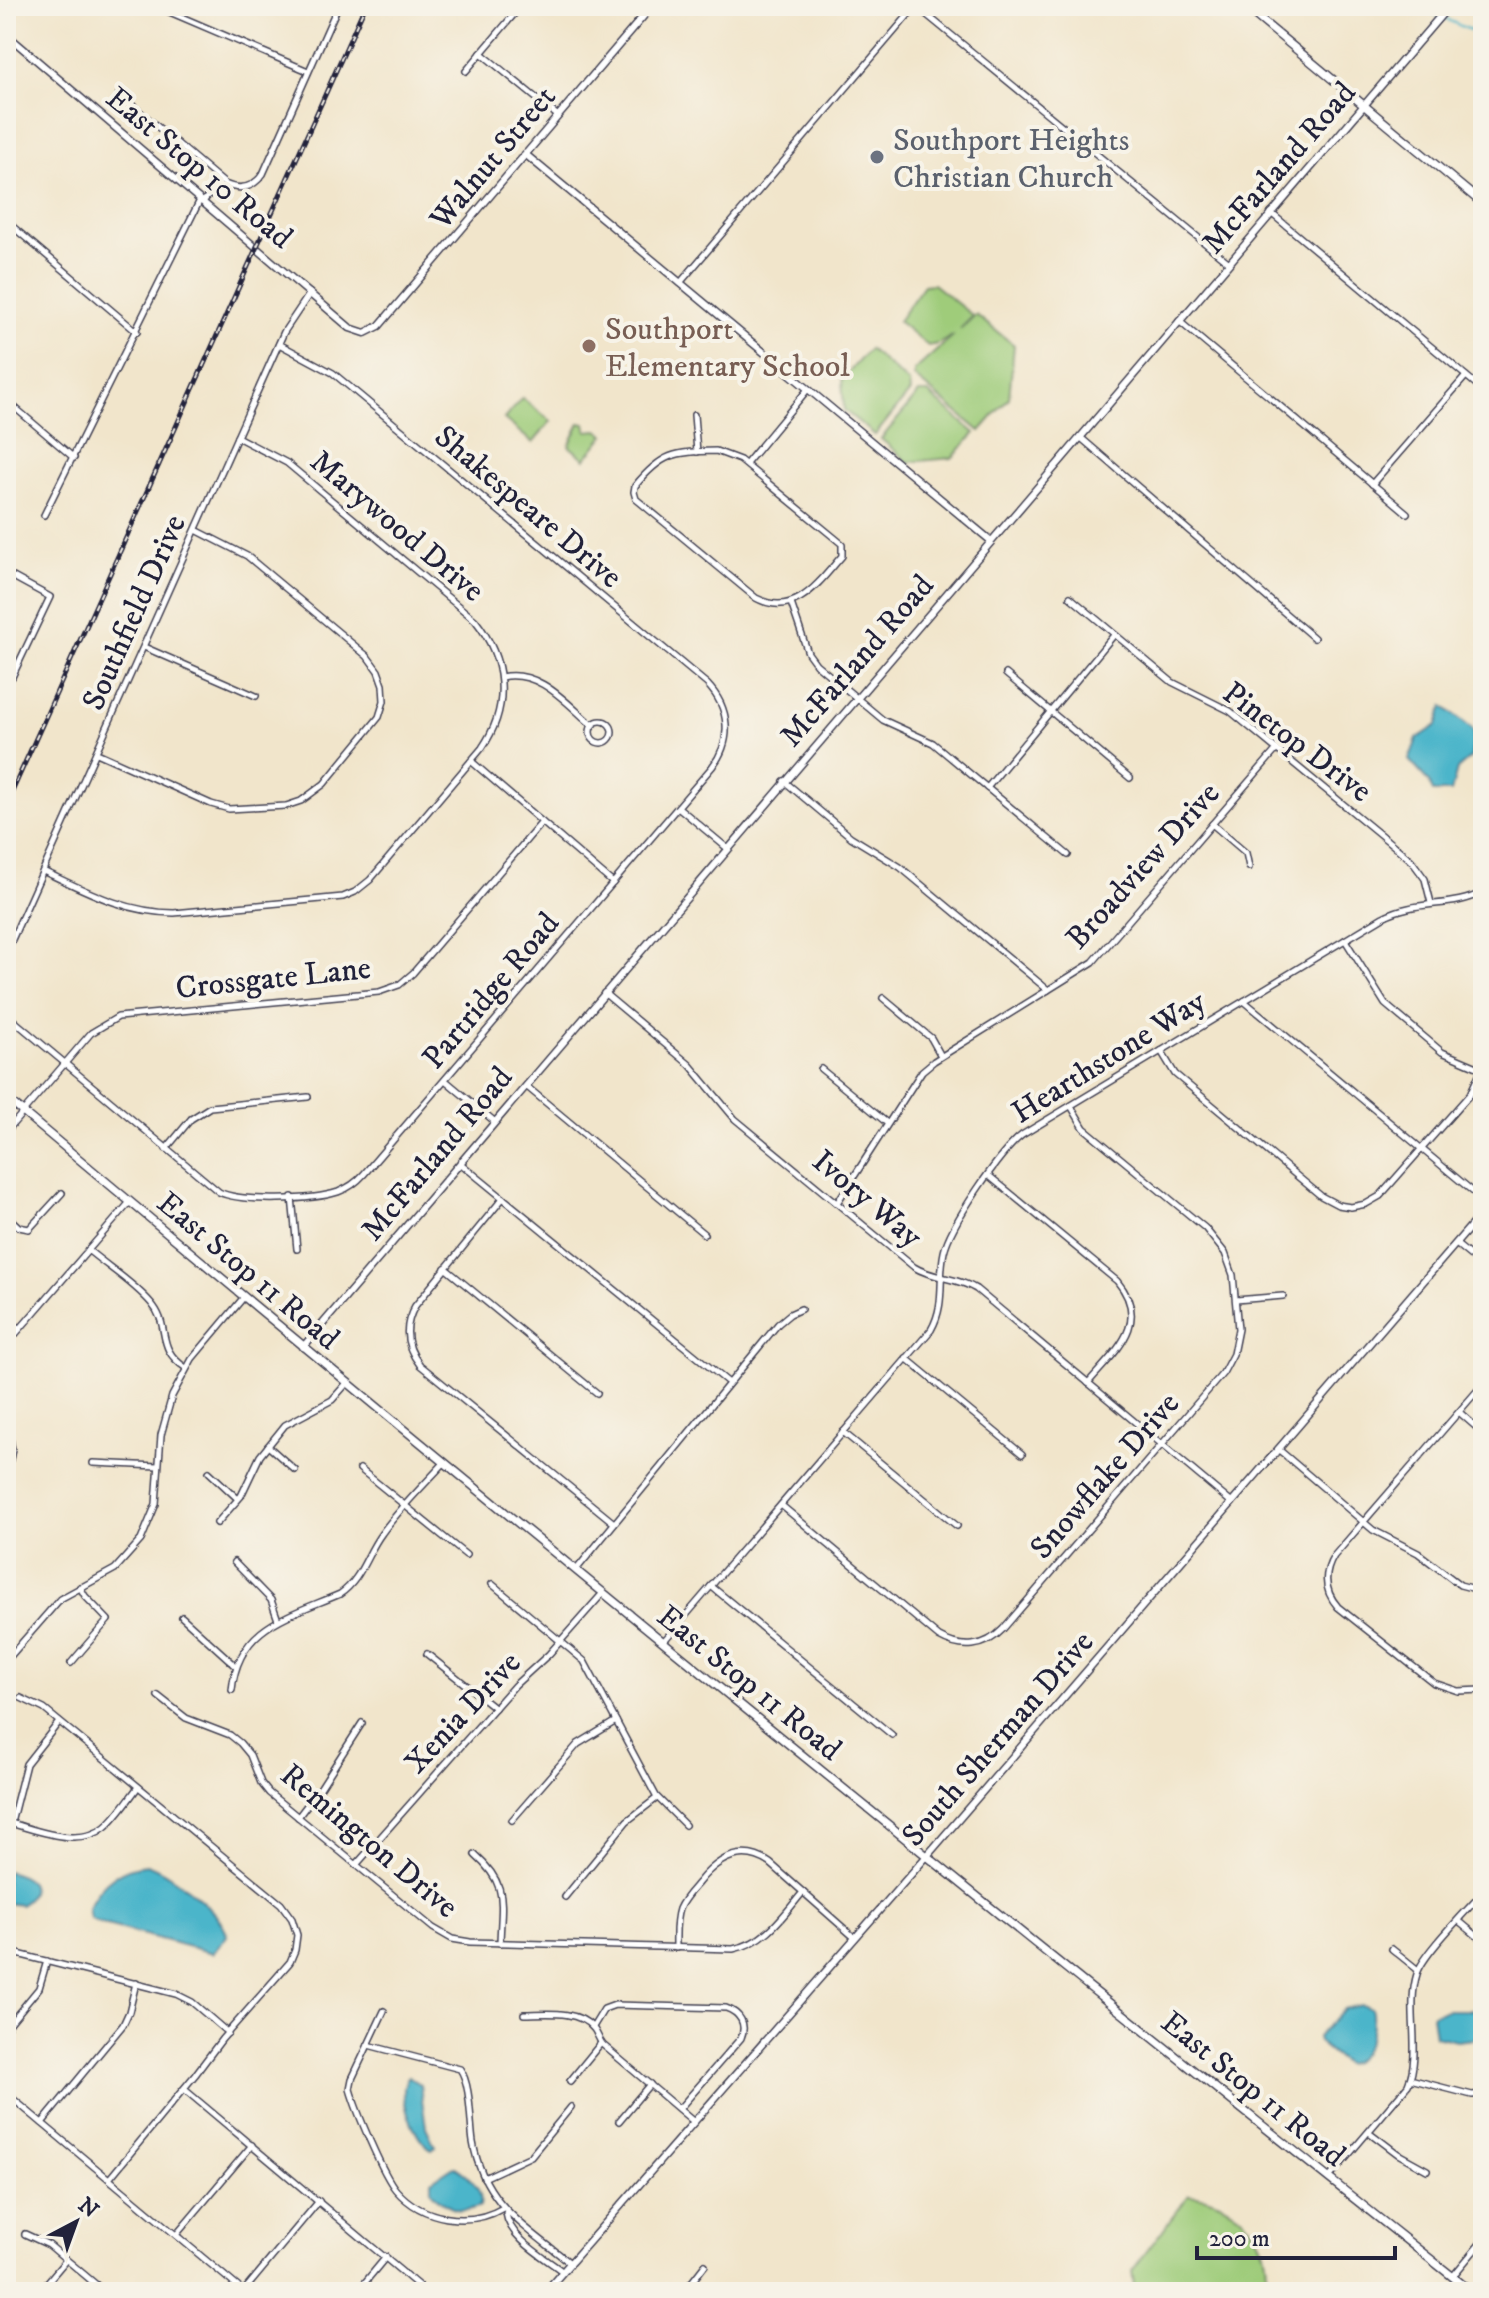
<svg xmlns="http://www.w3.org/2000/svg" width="1489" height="2298" viewBox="0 0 1489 2298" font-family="'IM FELL DW Pica',serif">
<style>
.green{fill:#9fcc7a;stroke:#60775a;stroke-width:2}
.water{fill:#4cb5ca;stroke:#376c82;stroke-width:2}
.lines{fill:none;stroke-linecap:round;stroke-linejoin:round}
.stream{stroke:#4cb5ca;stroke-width:2}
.minor-casing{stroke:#413f51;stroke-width:8}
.tertiary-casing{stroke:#413f51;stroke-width:9}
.secondary-casing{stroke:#413f51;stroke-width:10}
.minor{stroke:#fff;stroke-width:5}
.tertiary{stroke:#fff;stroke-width:6}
.secondary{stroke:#fff;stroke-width:7}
.rail-casing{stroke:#22223b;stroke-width:5}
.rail{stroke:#f7f3e8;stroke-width:2;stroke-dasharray:6;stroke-linecap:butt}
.worship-dot{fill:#6b7280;stroke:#f7f3e8;stroke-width:3}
.education-dot{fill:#8d6e63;stroke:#f7f3e8;stroke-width:3}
.labels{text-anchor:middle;stroke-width:8;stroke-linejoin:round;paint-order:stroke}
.worship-label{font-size:32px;fill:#5b616d;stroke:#f7f3e8;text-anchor:start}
.street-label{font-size:32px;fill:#22223b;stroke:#f7f3e8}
.education-label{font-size:32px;fill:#785e54;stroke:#f7f3e8;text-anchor:start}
</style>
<rect width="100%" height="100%" fill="#f7f3e8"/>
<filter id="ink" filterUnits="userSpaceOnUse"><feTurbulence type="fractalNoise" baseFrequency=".0125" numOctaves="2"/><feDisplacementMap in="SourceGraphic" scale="16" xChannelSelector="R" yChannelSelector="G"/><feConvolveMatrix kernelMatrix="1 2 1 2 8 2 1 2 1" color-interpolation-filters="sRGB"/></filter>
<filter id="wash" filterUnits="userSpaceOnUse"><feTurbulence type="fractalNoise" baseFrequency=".006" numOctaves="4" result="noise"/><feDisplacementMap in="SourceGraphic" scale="32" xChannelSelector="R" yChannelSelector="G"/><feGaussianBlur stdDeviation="1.8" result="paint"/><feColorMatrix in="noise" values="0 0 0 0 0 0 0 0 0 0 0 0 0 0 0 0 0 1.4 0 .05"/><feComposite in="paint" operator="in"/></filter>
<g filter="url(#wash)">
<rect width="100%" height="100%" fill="#f1e5cb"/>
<!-- green -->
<g class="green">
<polygon points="933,284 973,316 960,329 976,315 1014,345 1009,398 980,431 914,377 914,371 954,335 938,344 928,346 898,321 924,285"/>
<polygon points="869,349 909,383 910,392 875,435 844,410 842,380"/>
<polygon points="919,393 928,393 975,433 952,458 908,462 881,439"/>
<polygon points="522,398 551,421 533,443 504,419"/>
<polygon points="580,423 585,424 587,431 598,430 605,435 585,459 569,446"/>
<path d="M1189,2195C1238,2199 1278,2242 1264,2292H1143L1134,2285L1132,2271Z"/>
</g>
<!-- water -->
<g class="water">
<polygon points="1443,706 1472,729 1474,734 1471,757 1457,769 1451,792 1433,792 1429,782 1409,760 1417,739 1437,725"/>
<path d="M148,1865C168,1870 226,1916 227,1936L213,1953L99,1923L90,1918L88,1908C100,1883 119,1867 148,1865Z"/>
<path d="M6,1871C27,1876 43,1885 21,1905L6,1903Z"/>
<path d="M1362,2005L1371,2009L1372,2013C1373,2031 1367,2061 1345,2064L1318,2042L1317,2037L1344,2009Z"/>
<polygon points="1447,2010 1483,2010 1483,2038 1456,2041 1435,2036 1432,2014"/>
<path d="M409,2076L420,2085L426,2127L435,2146L432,2149C415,2141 394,2091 409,2076Z"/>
<path d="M454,2166C468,2175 484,2189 480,2206C459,2215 446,2208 431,2191V2181Z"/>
</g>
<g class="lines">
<!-- stream -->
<polyline class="stream" points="1428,6 1432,13 1483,36"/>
</g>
</g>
<g filter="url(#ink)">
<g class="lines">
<defs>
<g id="minor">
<polyline points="916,6 1228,262"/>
<polyline points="165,10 308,71"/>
<polyline points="481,53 558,116"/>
<polyline points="466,71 521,6"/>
<path d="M119,94L225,184C240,191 253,188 263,174L338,6"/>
<polyline points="203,202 220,181"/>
<polyline points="1271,213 1483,390"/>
<polyline points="6,221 137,332"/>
<polyline points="680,283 916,6"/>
<polyline points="1179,321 1407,513"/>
<polyline points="6,400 74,458"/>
<polyline points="694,415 697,452"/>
<polyline points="1080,437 1314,638"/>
<path d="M716,451L740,460L842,544V556C819,582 795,619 756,598L636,499L634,492L635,486C662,453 674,452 716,451Z"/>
<polyline points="746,464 808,389"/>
<polyline points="1372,484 1466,376"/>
<polyline points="44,515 200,200"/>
<polyline points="6,573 50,597 12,677 6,682"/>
<polyline points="1070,597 1172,682 1230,711 1411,860 1425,879 1431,903"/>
<polyline points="791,603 808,653 816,664 883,720 933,743 1068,855"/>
<polyline points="144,647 256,696"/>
<polyline points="1006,674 1130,778"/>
<path d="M501,677C540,669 566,703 592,725"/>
<circle cx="601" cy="732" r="11"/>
<polyline points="97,753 211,804 229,809 286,806 301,801 324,784 379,717 384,701 383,685 378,671 367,656 247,556 196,530"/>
<polyline points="471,761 613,883"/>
<polyline points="784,781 851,837 900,867 1048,990"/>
<polyline points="987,788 1114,635"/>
<polyline points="678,807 727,848"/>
<polyline points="1212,824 1246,853 1249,867"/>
<path d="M43,871C86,891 126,913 174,913L343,897L355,892L370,880L482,748C511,706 506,659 475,620L287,463L237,437"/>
<polyline points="1345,940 1385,1004 1442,1052 1482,1069"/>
<polyline points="6,953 284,332 310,293"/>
<path d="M604,993L690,1065L735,1119L914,1267C933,1279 957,1277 976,1289L1232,1503"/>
<polyline points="883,998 931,1038 941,1056"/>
<polyline points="1244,1001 1483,1200"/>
<path d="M6,1014L219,1192C242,1203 314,1200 338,1192C349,1188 357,1182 364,1174L712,767C733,740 730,708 707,684L333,373L279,344"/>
<polyline points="1161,1051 1175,1074 1321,1196 1338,1205 1351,1207 1366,1204 1380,1196 1470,1094 1483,1066"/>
<polyline points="821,1069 887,1123"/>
<polyline points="445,1080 494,1121"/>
<polyline points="526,1086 704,1234"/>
<polyline points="6,1132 91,1033 118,1017 379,992 399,985 413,973 542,822"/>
<polyline points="166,1149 191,1119 210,1107 308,1097"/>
<polyline points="460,1163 729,1383"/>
<path d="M988,1175L1117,1281C1152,1323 1115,1351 1088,1383"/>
<polyline points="292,1197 297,1249"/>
<path d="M503,1198L415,1306C403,1327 406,1347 420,1365L614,1523"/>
<polyline points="837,1203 922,1071 934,1061 1093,962 1277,749"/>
<polyline points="6,1215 19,1227 29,1229 62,1193"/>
<polyline points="1456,1244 1483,1266"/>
<path d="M88,1250C108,1267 134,1283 151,1303C172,1327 154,1347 186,1368"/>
<polyline points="445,1268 597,1393"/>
<polyline points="1236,1300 1283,1296"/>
<polyline points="6,1317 19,1328"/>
<polyline points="6,1345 130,1202"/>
<polyline points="906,1358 1022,1454"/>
<path d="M1483,1384L1334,1556C1323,1574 1324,1591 1338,1607L1434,1683L1458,1691L1483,1690"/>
<polyline points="1459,1412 1483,1433"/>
<polyline points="6,1417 12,1450 6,1477"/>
<polyline points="843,1432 957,1526"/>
<polyline points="268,1446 295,1470"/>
<polyline points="1278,1449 1373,1530 1418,1553 1460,1585 1483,1591"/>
<polyline points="93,1463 158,1466"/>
<polyline points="360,1469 466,1555"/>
<polyline points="209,1472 238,1499"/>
<path d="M781,1505L939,1637C962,1650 985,1648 1003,1629L1223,1373L1233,1354L1238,1329L1233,1275L1225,1253L1205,1228L1084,1128L1071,1106"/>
<polyline points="217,1523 241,1496 260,1456 285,1425 332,1400 347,1383"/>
<polyline points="234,1562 271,1600 278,1620"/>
<polyline points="576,1570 778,1324 790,1314 801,1309"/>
<polyline points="492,1584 584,1661 656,1796 685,1825"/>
<polyline points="711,1586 892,1735"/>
<polyline points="182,1617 236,1666"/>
<path d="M663,1642L931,1330C946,1304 938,1279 944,1252C950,1225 1000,1152 1022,1135L1383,917C1417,899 1452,909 1483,892"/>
<polyline points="427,1654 495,1708"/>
<polyline points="6,1661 60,1599 115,1569 141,1540 156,1504 161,1435 172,1396 192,1359 244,1297"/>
<polyline points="71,1663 108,1620 85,1596 80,1587"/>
<path d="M232,1690C238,1626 289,1616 340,1594C362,1579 366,1554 382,1533C400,1508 423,1486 444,1463"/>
<path d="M158,1696L186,1718L230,1735L240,1743L250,1755L261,1783L269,1793L433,1928L452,1939L470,1942L733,1949C766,1943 783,1916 803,1892"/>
<polyline points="21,1698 44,1709 281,1904 292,1919 297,1935 295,1950 290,1962 222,2039 195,2075 109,2179"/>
<polyline points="298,1817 321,1787 362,1723"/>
<polyline points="512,1820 578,1744 616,1721"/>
<path d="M6,1822C36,1829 78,1849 105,1827C118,1816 128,1800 138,1787"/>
<polyline points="11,1823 26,1764 59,1722"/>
<path d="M475,1855C509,1885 501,1902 500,1943"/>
<polyline points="356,1865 515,1685 549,1654 603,1593"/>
<polyline points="565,1897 627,1821 657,1798"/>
<polyline points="1459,1921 1483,1941"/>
<path d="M676,1948C676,1935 675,1921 679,1909C683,1899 691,1891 698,1883C717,1859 741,1844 770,1863L855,1938"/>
<polyline points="1392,1949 1418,1970"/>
<polyline points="6,1951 176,1994 192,2002 228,2033"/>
<path d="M384,2011L352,2079L350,2089C356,2110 383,2175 396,2190C422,2220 469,2228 503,2208"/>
<path d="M524,2014C544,2014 578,2009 593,2028C597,2032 598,2039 603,2045L694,2122"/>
<path d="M593,2027L604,2009L615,2005L726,2008C740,2013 747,2024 741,2038L679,2109"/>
<polyline points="6,2028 39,1988 47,1961"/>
<path d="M368,2045L460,2069C471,2084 470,2122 473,2142C483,2203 525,2226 570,2263"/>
<polyline points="1410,2079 1472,2095 1483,2094"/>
<polyline points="570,2081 601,2043"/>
<polyline points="184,2089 426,2292"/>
<polyline points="6,2093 244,2292"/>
<polyline points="619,2121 650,2084"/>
<polyline points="42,2123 123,2025 129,2012 136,1983"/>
<polyline points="1369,2132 1398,2154 1427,2170"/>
<polyline points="484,2178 531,2156 571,2107"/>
<path d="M1329,2178L1408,2085C1422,2051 1406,2009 1417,1974C1423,1954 1467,1911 1483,1892"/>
<path d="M506,2213C509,2238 544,2257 562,2271"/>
<polyline points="25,2234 49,2245 105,2292"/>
<polyline points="176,2235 252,2145"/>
<polyline points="1453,2276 1483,2240"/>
<polyline points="39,2292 66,2260"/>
<polyline points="243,2292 319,2201"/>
<polyline points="357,2292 386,2257"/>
<polyline points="684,2292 705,2265"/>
</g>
<g id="tertiary">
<polyline points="6,34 350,328 365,333 379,326 652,6"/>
<polyline points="525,154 990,540"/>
<polyline points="303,1347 1449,6"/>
<polyline points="545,2292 926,1857 1483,1212"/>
</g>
<g id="secondary">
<polyline points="1244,6 1483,204"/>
<path d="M6,1098C489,1503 978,1901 1472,2292"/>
</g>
</defs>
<!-- minor casing -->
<use href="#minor" class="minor-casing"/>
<!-- tertiary casing -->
<use href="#tertiary" class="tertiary-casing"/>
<!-- secondary casing -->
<use href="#secondary" class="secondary-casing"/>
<!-- minor -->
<use href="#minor" class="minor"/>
<!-- tertiary -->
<use href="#tertiary" class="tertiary"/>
<!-- secondary -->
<use href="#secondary" class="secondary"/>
<defs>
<polyline id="rail" points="6,805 365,6"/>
</defs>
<!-- rail casing -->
<use href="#rail" class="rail-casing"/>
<!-- rail -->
<use href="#rail" class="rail"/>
</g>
</g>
<!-- markers -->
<circle class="worship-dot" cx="877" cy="157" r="8"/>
<circle class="education-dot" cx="589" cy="346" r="8"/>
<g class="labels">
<!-- worship labels -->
<g class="worship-label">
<text x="893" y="150">Southport Heights<tspan x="893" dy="37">Christian Church</tspan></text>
</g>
<!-- street labels -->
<g class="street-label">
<text transform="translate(492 157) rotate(-50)" y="11">Walnut Street</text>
<text transform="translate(200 167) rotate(40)" y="11">East Stop 10 Road</text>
<text transform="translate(1278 167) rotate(-49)" y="11">McFarland Road</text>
<text transform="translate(529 506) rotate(40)" y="11">Shakespeare Drive</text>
<text transform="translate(398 525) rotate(40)" y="11">Marywood Drive</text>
<text transform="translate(133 612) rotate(-66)" y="11">Southfield Drive</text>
<text transform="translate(856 660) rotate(-49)" y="11">McFarland Road</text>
<text transform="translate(1298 741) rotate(37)" y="11">Pinetop Drive</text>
<text transform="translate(1142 865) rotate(-48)" y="11">Broadview Drive</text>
<text transform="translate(273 977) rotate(-6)" y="11">Crossgate Lane</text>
<text transform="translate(490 990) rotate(-50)" y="11">Partridge Road</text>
<text transform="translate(1108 1056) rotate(-32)" y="11">Hearthstone Way</text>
<text transform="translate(436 1153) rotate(-50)" y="11">McFarland Road</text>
<text transform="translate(868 1198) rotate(40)" y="11">Ivory Way</text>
<text transform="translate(249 1270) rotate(40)" y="11">East Stop 11 Road</text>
<text transform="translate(1104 1475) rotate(-49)" y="11">Snowflake Drive</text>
<text transform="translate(750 1682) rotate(39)" y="11">East Stop 11 Road</text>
<text transform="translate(462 1712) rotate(-47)" y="11">Xenia Drive</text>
<text transform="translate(997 1738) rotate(-49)" y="11">South Sherman Drive</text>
<text transform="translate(370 1840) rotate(40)" y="11">Remington Drive</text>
<text transform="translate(1254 2088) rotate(39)" y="11">East Stop 11 Road</text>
</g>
<!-- education labels -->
<g class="education-label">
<text x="605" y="339">Southport<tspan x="605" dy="37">Elementary School</tspan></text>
</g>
</g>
<!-- margin -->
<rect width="1489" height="2298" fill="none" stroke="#f7f3e8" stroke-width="32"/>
<!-- north arrow -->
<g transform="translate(76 2222) rotate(41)" stroke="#f7f3e8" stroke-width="6" paint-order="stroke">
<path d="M0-6L14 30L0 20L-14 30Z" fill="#22223b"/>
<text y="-12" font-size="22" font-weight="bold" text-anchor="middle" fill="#22223b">N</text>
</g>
<!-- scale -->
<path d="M1197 2246v12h198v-12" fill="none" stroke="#22223b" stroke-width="4"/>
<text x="1209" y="2246" font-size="24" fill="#22223b" stroke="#f7f3e8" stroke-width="6" paint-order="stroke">200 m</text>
</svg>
